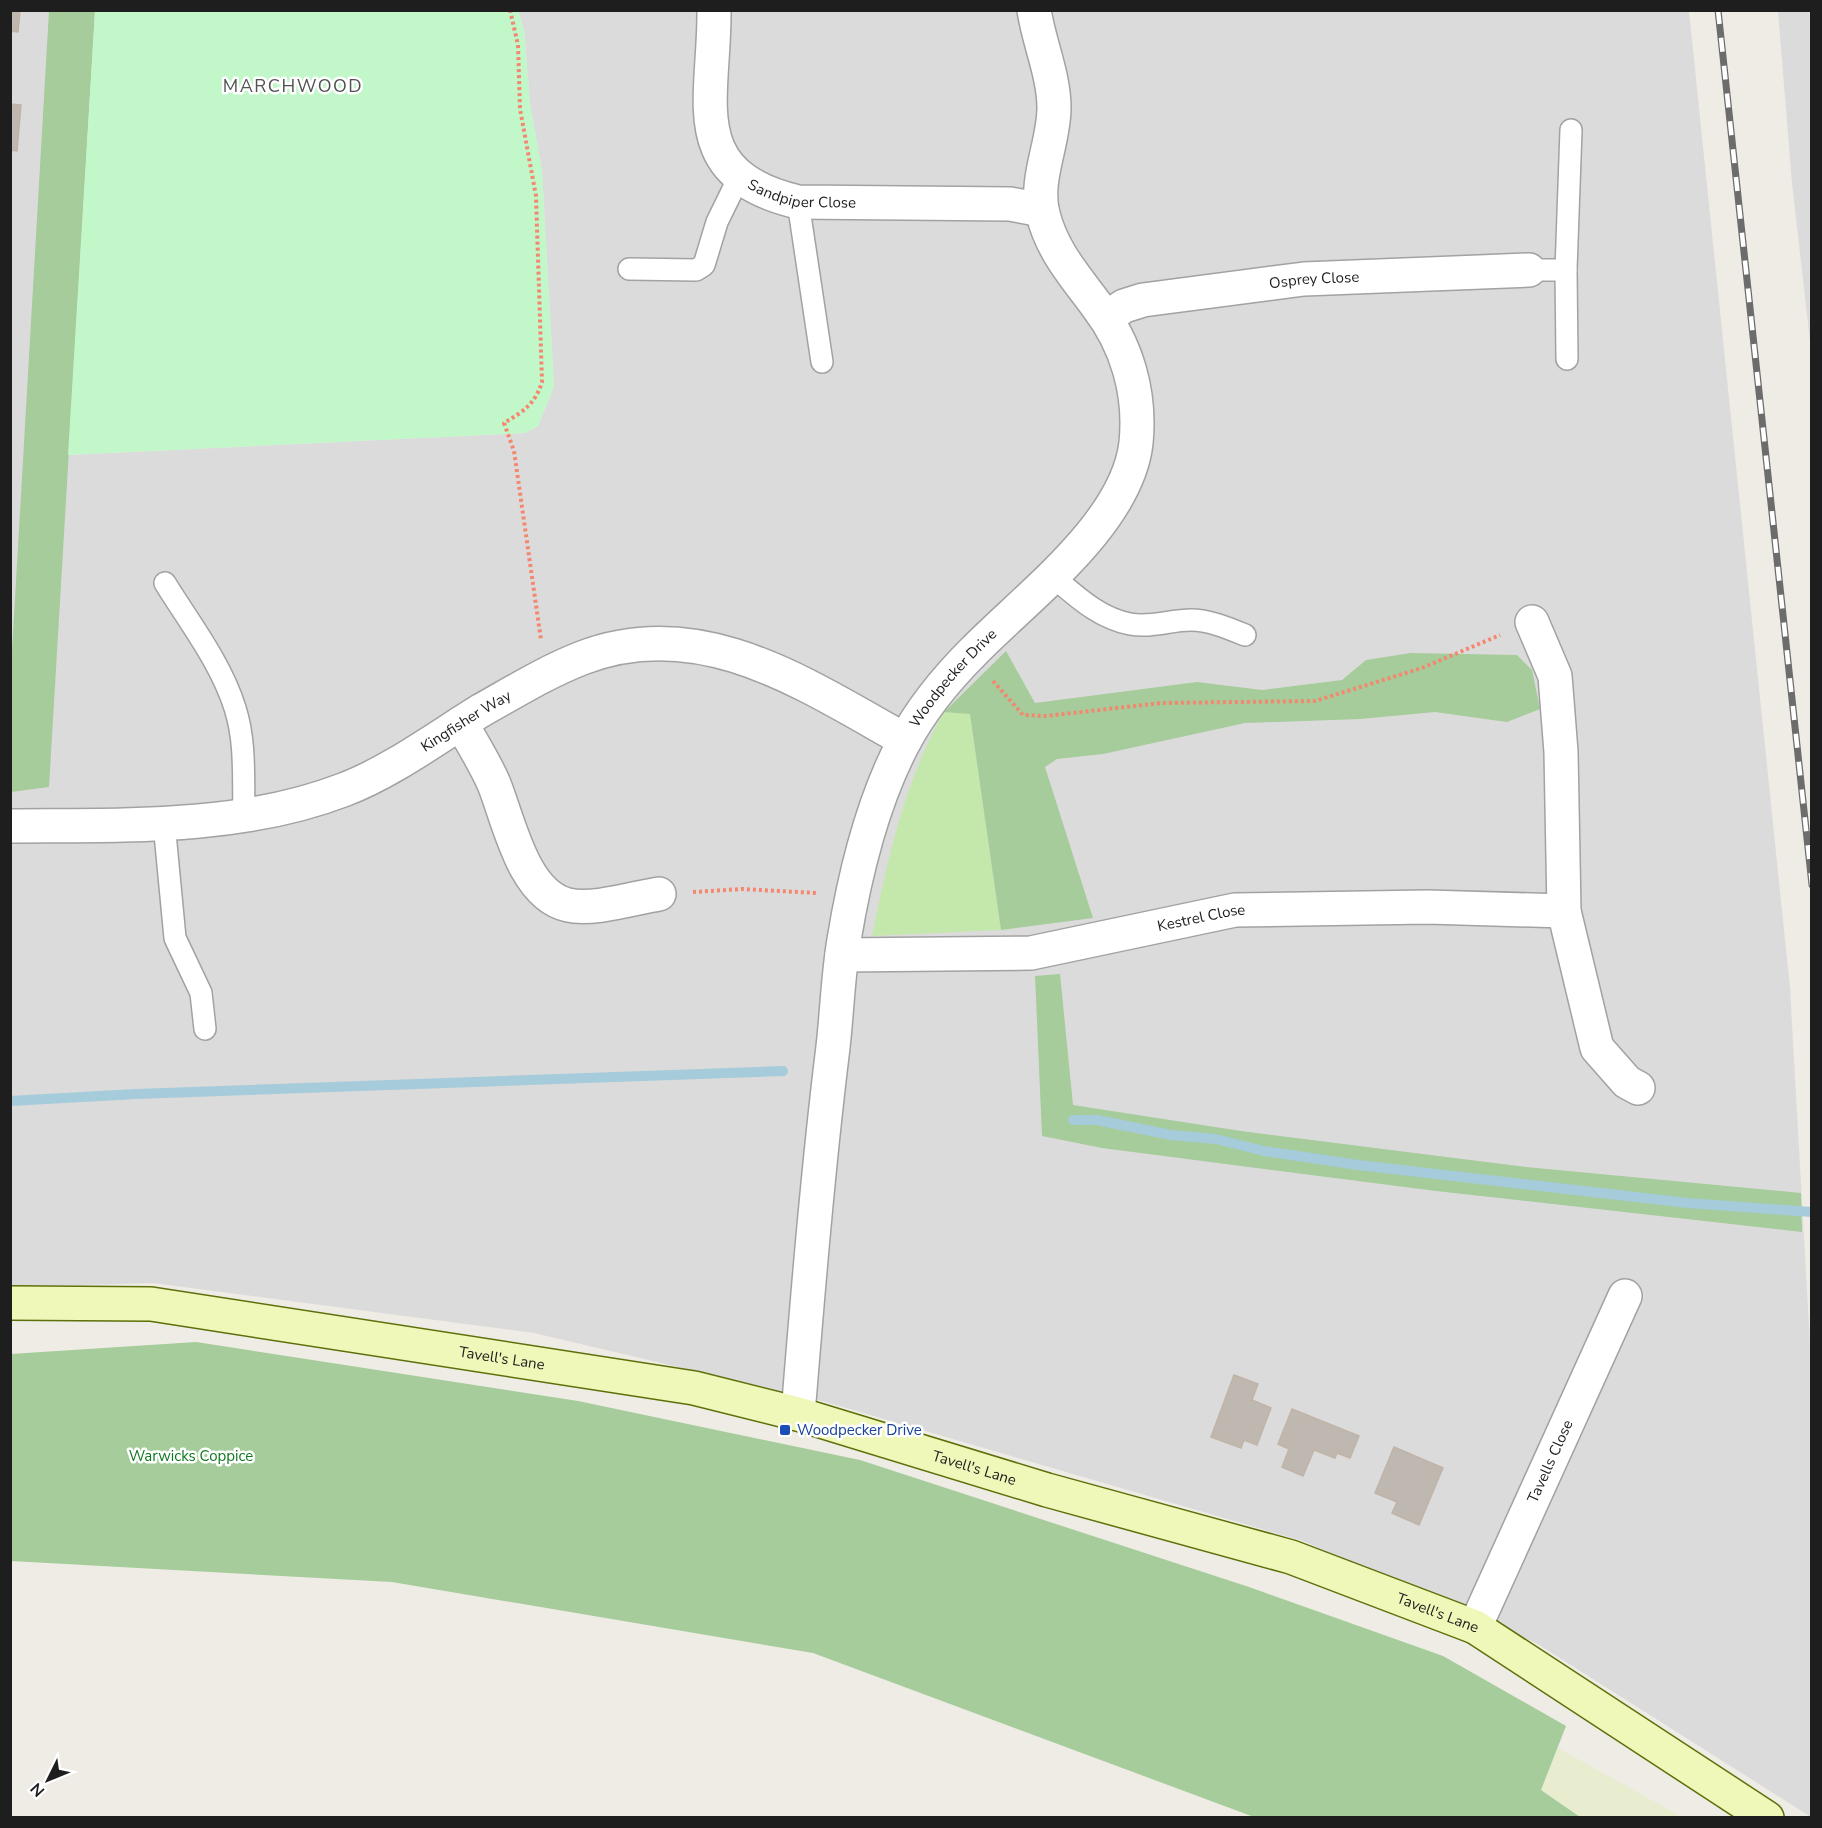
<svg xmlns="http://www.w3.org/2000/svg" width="1822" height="1828" viewBox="0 0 1822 1828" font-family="'Nunito Sans',sans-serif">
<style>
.residential{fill:#dcdbdb}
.farmland{fill:#e8edd0}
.grass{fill:#c4e7ab}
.forest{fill:#a5cc9a}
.park{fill:#c2f7ca}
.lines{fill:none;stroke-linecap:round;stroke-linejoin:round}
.stream{stroke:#a6cbda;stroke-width:10}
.building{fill:#bfb8b1;stroke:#bfb4a7;stroke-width:1.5}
.lane-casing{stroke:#a2a2a2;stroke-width:24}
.street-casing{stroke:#a2a2a2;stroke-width:36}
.secondary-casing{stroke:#5d7009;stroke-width:36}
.path{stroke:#f4876f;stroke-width:4;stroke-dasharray:3 3;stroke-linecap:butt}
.lane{stroke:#fff;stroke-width:21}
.street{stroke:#fff;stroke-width:33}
.secondary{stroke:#eff7b9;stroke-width:33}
.rail-casing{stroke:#6c6c6c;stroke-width:7}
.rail{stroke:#fff;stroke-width:4.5;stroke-dasharray:14;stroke-linecap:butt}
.transit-dot{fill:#1a4fb4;stroke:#fff;stroke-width:2}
.labels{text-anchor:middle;stroke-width:5;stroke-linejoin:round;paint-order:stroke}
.street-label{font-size:15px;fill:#1e1e1e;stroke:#fff}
.transit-label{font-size:15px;fill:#164399;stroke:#fff;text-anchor:start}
.park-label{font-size:15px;fill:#107820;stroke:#fff}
.quarter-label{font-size:18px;letter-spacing:1.5px;fill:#515151;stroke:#fff}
</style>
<rect width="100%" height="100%" fill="#eeece4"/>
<!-- residential -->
<g class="residential">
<polygon points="10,11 95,11 68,455 525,433 538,426 554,386 542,171 530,104 524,30 518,11 1689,11 1790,988 1812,1380 1811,1817 1536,1643 1303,1541 822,1401 534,1333 153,1283 11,1287"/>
<polygon points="1778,11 1811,11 1811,350 1792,183"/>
</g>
<!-- farmland -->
<polygon class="farmland" points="1558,1748 1682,1817 1580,1817 1541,1790"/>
<!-- grass -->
<path class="grass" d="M944,712L970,713L1001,930L872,936C888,858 904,782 944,712Z"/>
<!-- forest -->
<g class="forest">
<polygon points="49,11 95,11 49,787 11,792 10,685"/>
<polygon points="1006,651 1035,703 1197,682 1262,690 1342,680 1366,660 1411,653 1517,655 1532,670 1540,709 1507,722 1435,712 1360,719 1245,723 1103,754 1057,759 1045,767 1093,918 1001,930 970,714 944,712"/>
<polygon points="1060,974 1073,1105 1241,1131 1526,1167 1801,1193 1802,1232 1436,1191 1102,1148 1042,1136 1035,976"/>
<polygon points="196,1342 578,1401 860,1460 1249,1587 1443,1656 1566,1726 1541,1790 1580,1817 1254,1817 813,1653 392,1582 11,1561 11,1354"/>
</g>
<!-- park -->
<polygon class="park" points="95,11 518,11 524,30 530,104 542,171 554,386 538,426 525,433 68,455"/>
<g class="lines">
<!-- stream -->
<g class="stream">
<polyline points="10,1101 136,1094 783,1071"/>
<polyline points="1073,1120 1097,1120 1171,1135 1216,1139 1264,1151 1358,1165 1688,1203 1812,1212"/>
</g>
</g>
<!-- building -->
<g class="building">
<polygon points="10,10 20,10 18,32 10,31"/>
<polygon points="10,104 21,105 17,151 10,150"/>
<polygon points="1234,1375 1258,1384 1252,1400 1271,1408 1257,1445 1244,1440 1241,1448 1211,1437"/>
<polygon points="1292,1409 1359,1436 1350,1458 1337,1453 1335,1458 1314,1450 1303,1476 1282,1467 1289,1449 1278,1444"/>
<polygon points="1394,1447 1443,1468 1419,1525 1392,1513 1397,1502 1375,1493"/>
</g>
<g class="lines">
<defs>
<g id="lane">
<polyline points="798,202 822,362"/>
<polyline points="629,269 696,270 704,265 717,222 740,175"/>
<polyline points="1529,270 1566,270 1571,130"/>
<polyline points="1566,270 1567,359"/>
<path d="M1051,575C1075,595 1098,618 1130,624C1151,628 1170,620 1191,620C1209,620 1228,628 1245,635"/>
<path d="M165,583C189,622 221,663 235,708C246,742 243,779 244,814"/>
<polyline points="164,823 175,938 201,993 205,1029"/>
</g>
<g id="street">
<path id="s1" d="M714,10C715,100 681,174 798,202L1010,204L1042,210"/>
<path id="s2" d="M1106,318L1124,306L1143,300L1304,279L1529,270"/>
<polyline points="1532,622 1555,676 1561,752 1564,911 1597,1048 1627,1082 1638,1088"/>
<path d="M461,723C472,743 485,763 494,784C509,821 523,895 568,905C592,911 634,898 659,894"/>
<path id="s3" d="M10,826C120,825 239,830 343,790C389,773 438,737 480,711C514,692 546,672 582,658C701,612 806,685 905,740"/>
<path id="s4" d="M842,955L1031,953L1235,910L1428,907L1564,911"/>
<path id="s5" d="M798,1414C808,1291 818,1169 833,1047C837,1012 838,975 844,940C855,873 872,802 904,742C922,708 947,678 974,651C1028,596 1127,523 1136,443C1141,393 1127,345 1097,306C1075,276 1052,251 1043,214C1034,180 1054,143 1054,108C1054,75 1039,43 1034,10"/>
<path id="s6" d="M1475,1627L1625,1296"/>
</g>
<g id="secondary">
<path id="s7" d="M10,1303L151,1304L694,1388L798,1414L1047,1490L1291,1557L1475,1627L1767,1818"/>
</g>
</defs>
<!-- lane casing -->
<use href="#lane" class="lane-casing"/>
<!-- street casing -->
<use href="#street" class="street-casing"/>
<!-- secondary casing -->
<use href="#secondary" class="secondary-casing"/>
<!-- path -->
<g class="path">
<path d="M510,10L518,45L520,109L536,196L542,382C535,404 524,411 504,423L514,451L541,640"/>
<polyline points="993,681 1023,715 1046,716 1161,703 1315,701 1422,668 1500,635"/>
<polyline points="693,892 742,889 817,893"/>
</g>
<!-- lane -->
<use href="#lane" class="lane"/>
<!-- street -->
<use href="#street" class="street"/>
<!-- secondary -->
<use href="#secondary" class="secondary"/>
<defs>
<polyline id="rail" points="1718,10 1812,885"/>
</defs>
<!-- rail casing -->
<use href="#rail" class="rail-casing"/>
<!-- rail -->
<use href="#rail" class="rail"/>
</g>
<!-- markers -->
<rect class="transit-dot" x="779" y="1424" width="12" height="12" rx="3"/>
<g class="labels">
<!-- street labels -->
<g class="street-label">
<text dy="5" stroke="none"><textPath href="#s1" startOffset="242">Sandpiper Close</textPath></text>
<text dy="5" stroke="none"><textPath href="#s2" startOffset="214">Osprey Close</textPath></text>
<text dy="5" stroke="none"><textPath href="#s5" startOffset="765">Woodpecker Drive</textPath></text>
<text dy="5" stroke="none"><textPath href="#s3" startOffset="478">Kingfisher Way</textPath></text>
<text dy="5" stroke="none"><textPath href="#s4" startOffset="363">Kestrel Close</textPath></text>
<text dy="5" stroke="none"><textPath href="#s7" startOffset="496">Tavell's Lane</textPath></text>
<text dy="5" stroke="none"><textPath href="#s6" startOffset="182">Tavells Close</textPath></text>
<text dy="5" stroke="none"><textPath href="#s7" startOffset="982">Tavell's Lane</textPath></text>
<text dy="5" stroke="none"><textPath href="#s7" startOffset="1468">Tavell's Lane</textPath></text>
</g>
<!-- transit labels -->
<g class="transit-label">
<text x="797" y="1435">Woodpecker Drive</text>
</g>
<!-- park labels -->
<g class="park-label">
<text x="191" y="1461">Warwicks Coppice</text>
</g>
<!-- quarter labels -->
<g class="quarter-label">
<text x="293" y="92">MARCHWOOD</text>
</g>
</g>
<!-- border -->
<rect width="1822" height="1828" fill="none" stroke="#1e1e1e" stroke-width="24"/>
<!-- north arrow -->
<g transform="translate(48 1780) rotate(227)" stroke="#ffffff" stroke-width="4.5" paint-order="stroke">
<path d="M0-4.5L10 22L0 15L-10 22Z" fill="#1e1e1e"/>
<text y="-9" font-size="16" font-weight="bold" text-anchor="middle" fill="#1e1e1e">N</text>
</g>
</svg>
